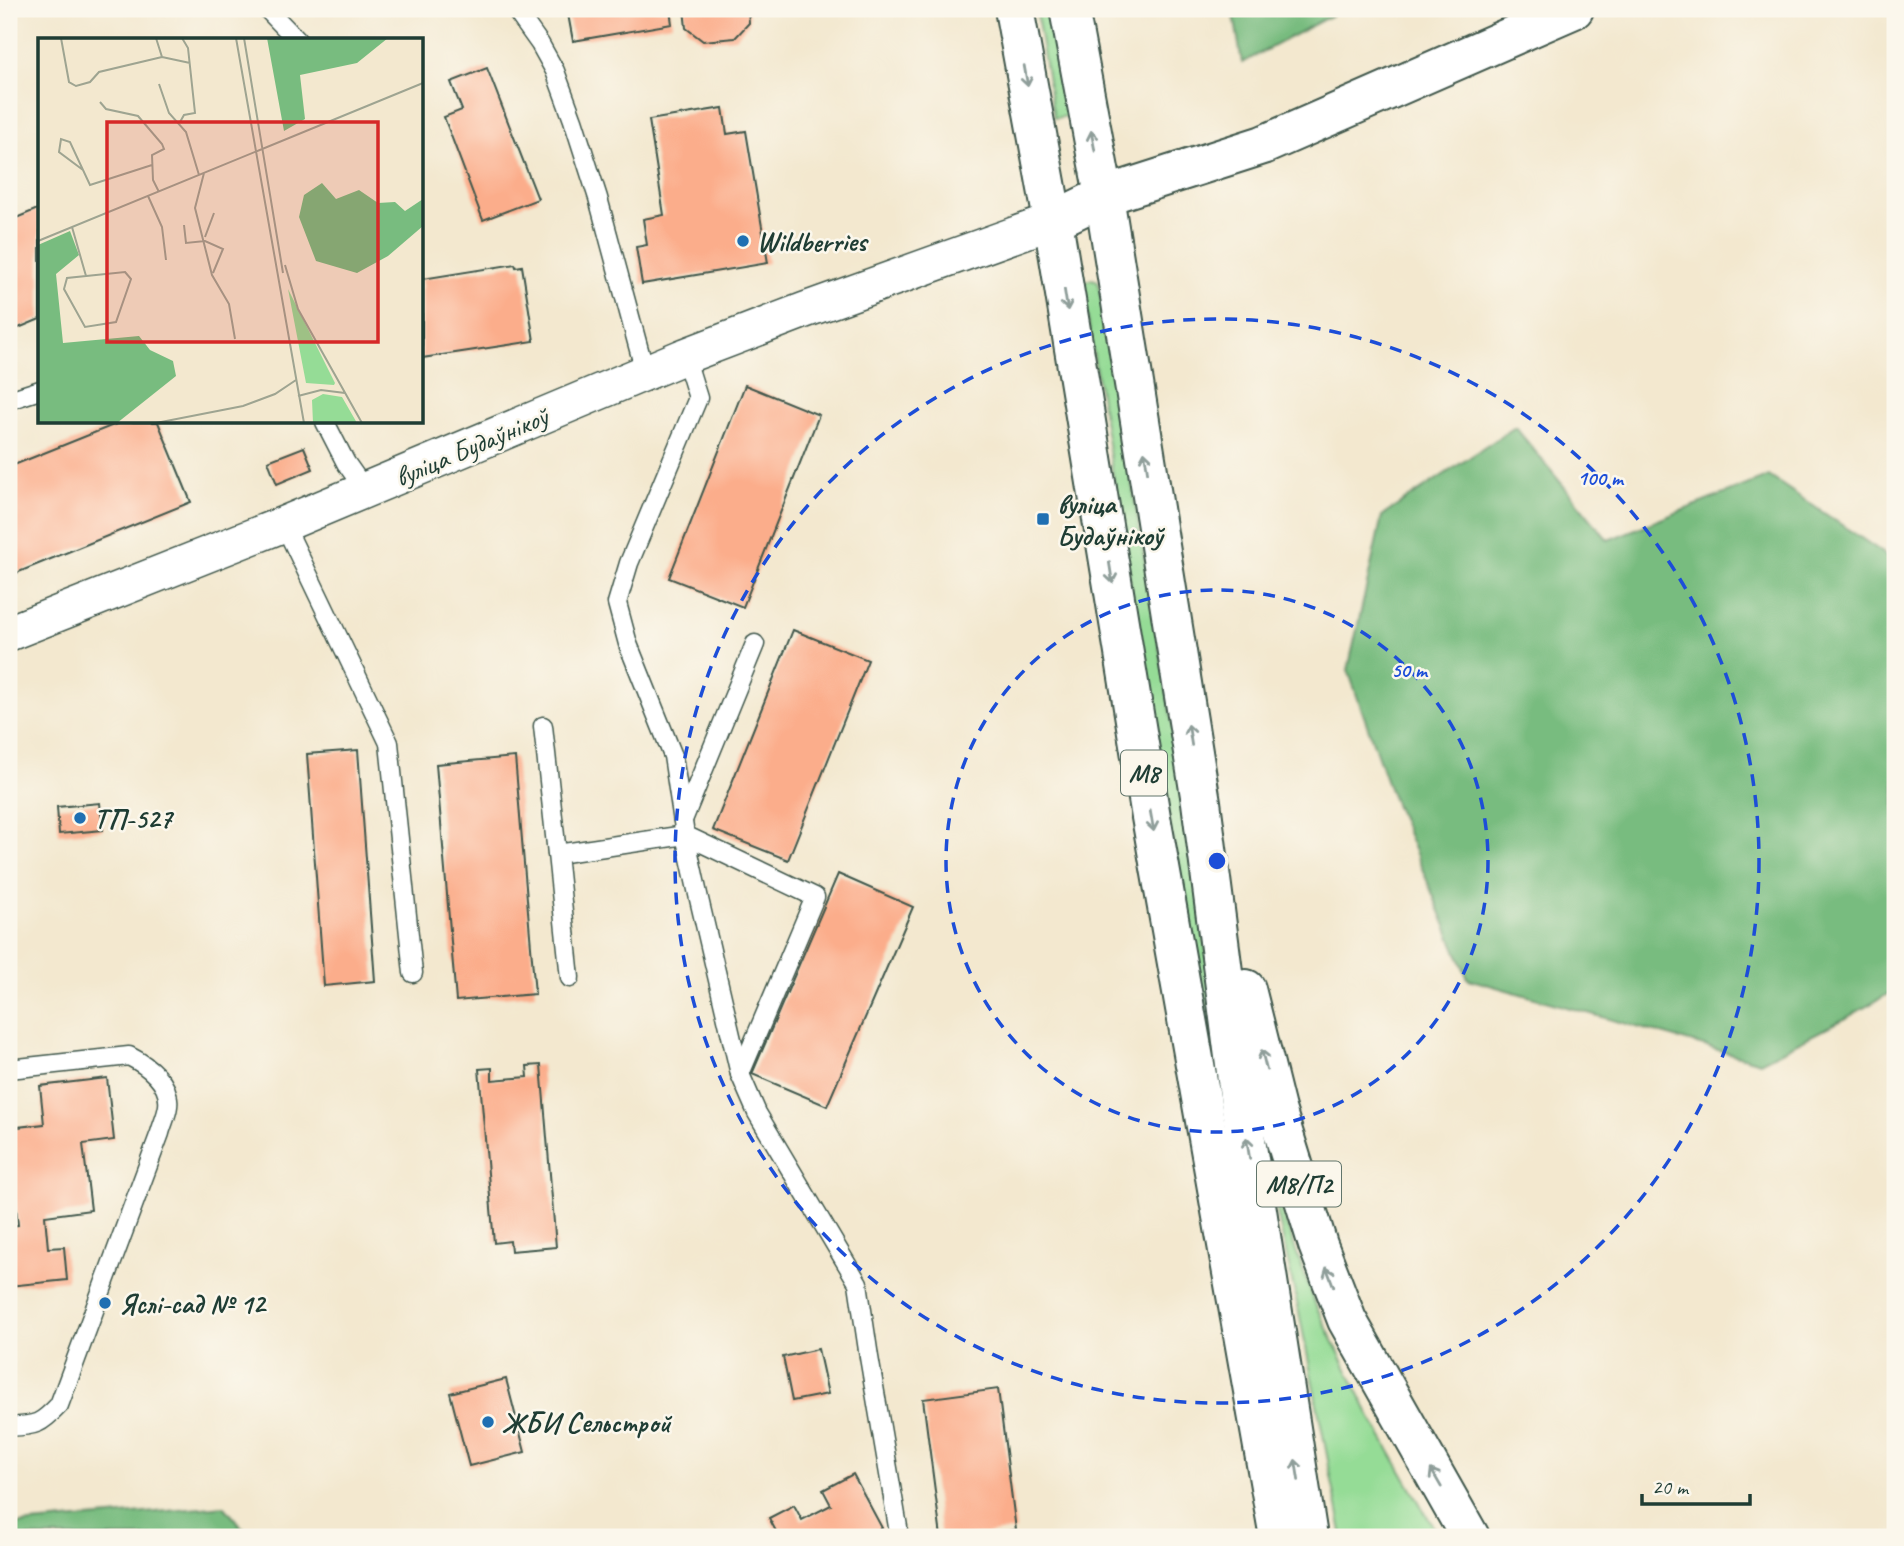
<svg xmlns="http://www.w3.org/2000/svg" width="1904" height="1546" viewBox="0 0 1904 1546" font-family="Caveat,sans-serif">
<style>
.green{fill:#95dc96;stroke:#5a8c65;stroke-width:2}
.forest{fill:#78bc7f;stroke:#4c7c5a;stroke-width:2}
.building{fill:#fbad8b}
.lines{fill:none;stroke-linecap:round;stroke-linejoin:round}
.lane-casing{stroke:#3f574b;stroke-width:21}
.street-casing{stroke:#3f574b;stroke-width:38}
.secondary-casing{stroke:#3f574b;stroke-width:42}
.highway-casing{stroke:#3f574b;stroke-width:42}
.lane{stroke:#fff;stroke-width:18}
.street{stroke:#fff;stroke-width:35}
.secondary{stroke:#fff;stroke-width:38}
.highway{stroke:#fff;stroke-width:38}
.oneway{stroke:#8f9e9a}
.ring{fill:none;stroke:#1d4ed8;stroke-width:3.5;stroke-dasharray:12 9}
.poi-dot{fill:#1f6fb2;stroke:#fbf7ec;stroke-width:2.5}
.labels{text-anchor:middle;stroke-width:5;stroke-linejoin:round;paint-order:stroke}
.shield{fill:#fbf7ec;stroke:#61756b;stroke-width:2}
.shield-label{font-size:26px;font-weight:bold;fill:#1f3d34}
.poi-label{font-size:28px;font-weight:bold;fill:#1f3d34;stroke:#fbf7ec;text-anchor:start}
.street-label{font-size:28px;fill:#1f3d34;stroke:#fbf7ec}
.inset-road{fill:none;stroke:#9ea491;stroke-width:2}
.view{fill:#d62828;fill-opacity:0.15;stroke:#d62828;stroke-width:3.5}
.inset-edge{fill:none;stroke:#1f3d34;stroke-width:3.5}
.centre{fill:#1d4ed8;stroke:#fbf7ec;stroke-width:3.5}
.ring-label{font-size:21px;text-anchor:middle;font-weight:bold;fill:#1d4ed8;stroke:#fbf7ec;stroke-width:5;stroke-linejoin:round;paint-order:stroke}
</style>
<rect width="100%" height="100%" fill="#fbf7ec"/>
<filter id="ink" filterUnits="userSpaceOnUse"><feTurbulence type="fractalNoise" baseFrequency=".0143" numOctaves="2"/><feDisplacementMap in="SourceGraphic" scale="14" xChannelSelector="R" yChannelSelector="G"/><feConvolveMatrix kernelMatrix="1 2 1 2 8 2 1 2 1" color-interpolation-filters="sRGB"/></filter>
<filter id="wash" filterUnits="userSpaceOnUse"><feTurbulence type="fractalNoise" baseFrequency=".00686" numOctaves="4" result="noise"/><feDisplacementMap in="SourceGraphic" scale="28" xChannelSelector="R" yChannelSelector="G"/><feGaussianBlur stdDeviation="1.57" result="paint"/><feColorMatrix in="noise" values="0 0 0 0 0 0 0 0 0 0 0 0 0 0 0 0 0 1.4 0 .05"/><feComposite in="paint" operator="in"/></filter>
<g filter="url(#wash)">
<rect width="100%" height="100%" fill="#f3e8cf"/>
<!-- green -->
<g class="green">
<polygon points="1036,9 1052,9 1070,116 1054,118"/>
<polygon points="1092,279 1098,281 1189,826 1231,1135 1170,828 1083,289 1085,282"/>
<polygon points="1270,1179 1316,1306 1371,1418 1439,1537 1343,1537 1300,1317"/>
</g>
<!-- forest -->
<g class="forest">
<polygon points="1233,9 1343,9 1242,63"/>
<polygon points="1515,427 1608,540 1769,476 1895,561 1895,990 1846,1018 1760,1062 1468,979 1391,794 1348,670 1382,516"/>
<polygon points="224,1506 250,1537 9,1537 9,1525"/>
</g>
<g id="blocks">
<!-- building -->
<g class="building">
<polygon points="567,9 670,9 672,24 573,41"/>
<polygon points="684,9 748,9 749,23 735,38 703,41 686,28"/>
<polygon points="487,68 538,199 483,220 444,117 462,110 451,82"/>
<polygon points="723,108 727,134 746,131 768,263 642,284 636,247 647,245 643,219 664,215 649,120"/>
<polygon points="40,208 40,319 9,332 9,221"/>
<polygon points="515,264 516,267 522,266 534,341 422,358 422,279"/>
<polygon points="745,385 819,415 743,607 669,578"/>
<polygon points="121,422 158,422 191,502 9,576 9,467"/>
<polygon points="304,447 313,469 277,484 268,461"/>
<polygon points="793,630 868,660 788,860 713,830"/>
<polygon points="358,750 375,981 324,986 307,754"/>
<polygon points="515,757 535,994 456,1001 436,764"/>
<polygon points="100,803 103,830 59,834 57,807"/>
<polygon points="838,874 913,907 827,1106 752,1074"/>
<polygon points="541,1065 556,1247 511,1251 510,1241 494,1243 479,1069 492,1068 492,1080 528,1077 527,1066"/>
<polygon points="107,1078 114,1140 83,1144 91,1210 45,1216 48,1248 64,1247 67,1280 9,1286 9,1226 18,1225 11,1162 9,1163 9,1128 44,1124 40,1086"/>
<polygon points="818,1349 828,1394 792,1401 783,1357"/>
<polygon points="506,1379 525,1452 469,1466 450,1393"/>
<polygon points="998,1389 1016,1530 961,1537 941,1537 923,1399"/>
<polygon points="853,1474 882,1528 865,1537 779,1537 769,1518 794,1505 802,1520 831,1505 823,1490"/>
</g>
</g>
</g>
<g filter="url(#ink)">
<use href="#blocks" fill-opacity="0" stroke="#3f574b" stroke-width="2"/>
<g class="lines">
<defs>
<g id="lane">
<polyline points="267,9 297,40"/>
<polyline points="515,9 540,44 555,71 573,120 598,198 645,372"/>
<polyline points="685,356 698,398 629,563 617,603 628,644 673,756 685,835 699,899 740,1074 757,1113 858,1283 869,1357 898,1527"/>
<polyline points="9,400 40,390"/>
<polyline points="325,422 346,463 365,490"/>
<polyline points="284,524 389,743 413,973"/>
<polyline points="543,726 557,854 685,835 815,897 740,1074"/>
<polyline points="683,820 755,644"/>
<polyline points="557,854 570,978"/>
<path d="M9,1069L129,1056C147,1065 171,1083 168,1106C167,1115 162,1125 160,1133L59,1405C40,1425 37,1425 9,1427"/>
</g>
<polyline id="street" points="9,633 284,524 685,356 805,310 1053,221"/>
<polyline id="secondary" points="1053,221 1104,196 1263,145 1574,9"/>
<g id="highway">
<polyline points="1014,9 1053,221 1151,817 1279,1537"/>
<polyline points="1069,9 1104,196 1201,802 1239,1095 1308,1537"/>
<polyline points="1246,989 1276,1109 1318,1245 1347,1320 1470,1537"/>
</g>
</defs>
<!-- lane casing -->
<use href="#lane" class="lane-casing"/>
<!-- street casing -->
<use href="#street" class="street-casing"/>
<!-- secondary casing -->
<use href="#secondary" class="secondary-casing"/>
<!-- highway casing -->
<use href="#highway" class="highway-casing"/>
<!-- lane -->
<use href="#lane" class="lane"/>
<!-- street -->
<use href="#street" class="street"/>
<!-- secondary -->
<use href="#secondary" class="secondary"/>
<!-- highway -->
<use href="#highway" class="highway"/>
</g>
<!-- one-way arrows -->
<defs><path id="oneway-shaft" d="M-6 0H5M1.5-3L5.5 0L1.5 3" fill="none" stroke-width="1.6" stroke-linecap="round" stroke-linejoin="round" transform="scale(1.75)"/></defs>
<g class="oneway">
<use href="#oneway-shaft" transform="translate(1026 76) rotate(80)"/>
<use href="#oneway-shaft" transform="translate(1093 141) rotate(-101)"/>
<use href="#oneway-shaft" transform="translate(1066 300) rotate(81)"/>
<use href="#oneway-shaft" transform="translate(1146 462) rotate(-99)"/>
<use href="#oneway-shaft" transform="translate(1111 573) rotate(81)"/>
<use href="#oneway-shaft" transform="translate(1190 735) rotate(-99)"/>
<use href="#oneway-shaft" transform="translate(1152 821) rotate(80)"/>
<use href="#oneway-shaft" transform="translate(1264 1060) rotate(-104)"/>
<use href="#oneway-shaft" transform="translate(1248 1148) rotate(-99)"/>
<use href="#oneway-shaft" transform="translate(1330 1277) rotate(-111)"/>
<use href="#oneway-shaft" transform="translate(1297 1470) rotate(-99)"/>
<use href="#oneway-shaft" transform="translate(1436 1478) rotate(-120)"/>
</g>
</g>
<!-- distance rings -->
<g class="ring">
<circle cx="1217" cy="861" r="271"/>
<circle cx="1217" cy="861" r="542"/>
</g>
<!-- markers -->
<g class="poi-dot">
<circle cx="743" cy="241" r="7"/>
<rect x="1036" y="512" width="14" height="14" rx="3.5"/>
<circle cx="80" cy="818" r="7"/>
<circle cx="105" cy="1303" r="7"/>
<circle cx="488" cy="1422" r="7"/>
</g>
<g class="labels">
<!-- shield labels -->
<g class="shield">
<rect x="1121" y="750.5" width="46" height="45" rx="5"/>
<rect x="1257" y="1161.5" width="84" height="45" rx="5"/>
</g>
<g class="shield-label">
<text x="1144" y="782">М8</text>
<text x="1299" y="1193">М8/П2</text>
</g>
<!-- poi labels -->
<g class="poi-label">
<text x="757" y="251">Wildberries</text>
<text x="1057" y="513">вуліца<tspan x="1057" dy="32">Будаўнікоў</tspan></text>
<text x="94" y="828">ТП-527</text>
<text x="119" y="1313">Яслі-сад № 12</text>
<text x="502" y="1432">ЖБИ Сельстрой</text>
</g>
<!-- street labels -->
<g class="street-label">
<text transform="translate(471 446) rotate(-23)" y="10">вуліца Будаўнікоў</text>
</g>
</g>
<!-- overview -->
<g transform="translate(38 38)">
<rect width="385" height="385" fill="#f3e8cf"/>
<path d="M250,251L297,345L296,347L268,345ZM285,356L304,359L319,385H275L274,362Z" fill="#95dc96"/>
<path d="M229,0H350L319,25L262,37L267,81L246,93ZM284,145L298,161L321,152L340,165L357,164L367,173L385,161V188L350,218L319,235L278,223L261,179L266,157ZM32,193L41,217L18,236L25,305L101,298L112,312L135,323L138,338L79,385H0V207Z" fill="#78bc7f"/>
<path class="inset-road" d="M23,0L31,44L38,48L52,44L61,34L124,19L118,0M198,0L266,385M206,0L245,235M124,19L152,25M121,46L131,75L148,94L161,137M62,64L68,71L100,78L124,106L126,111L114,117L115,142L121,154M142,84L146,77L157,75L150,10L144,0M45,132L21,114L23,101L32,104L52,147L114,127M166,135L157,170L174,237L191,266L197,301M110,158L124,189L128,222M146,187L148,205L167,203L185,211L175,235M34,189L48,238M167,199L176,175M0,203L385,45M247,227L260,271L324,385M87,234L93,241L78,284L47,289L26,251L29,240ZM260,358L283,352L307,355M118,385L205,368L237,356L258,342"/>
<path class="view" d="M69,84H340V304H69Z"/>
<rect width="385" height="385" class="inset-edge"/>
</g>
<circle cx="1217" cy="861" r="10" class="centre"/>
<g class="ring-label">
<text x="1600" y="485">100 m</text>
<text x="1409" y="677">50 m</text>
</g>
<!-- margin -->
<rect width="1904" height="1546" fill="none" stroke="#fbf7ec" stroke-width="35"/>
<!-- scale -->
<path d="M1642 1494v10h108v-10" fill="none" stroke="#1f3d34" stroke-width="3.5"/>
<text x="1652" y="1494" font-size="21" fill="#1f3d34" stroke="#fbf7ec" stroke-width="5" paint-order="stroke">20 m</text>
</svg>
